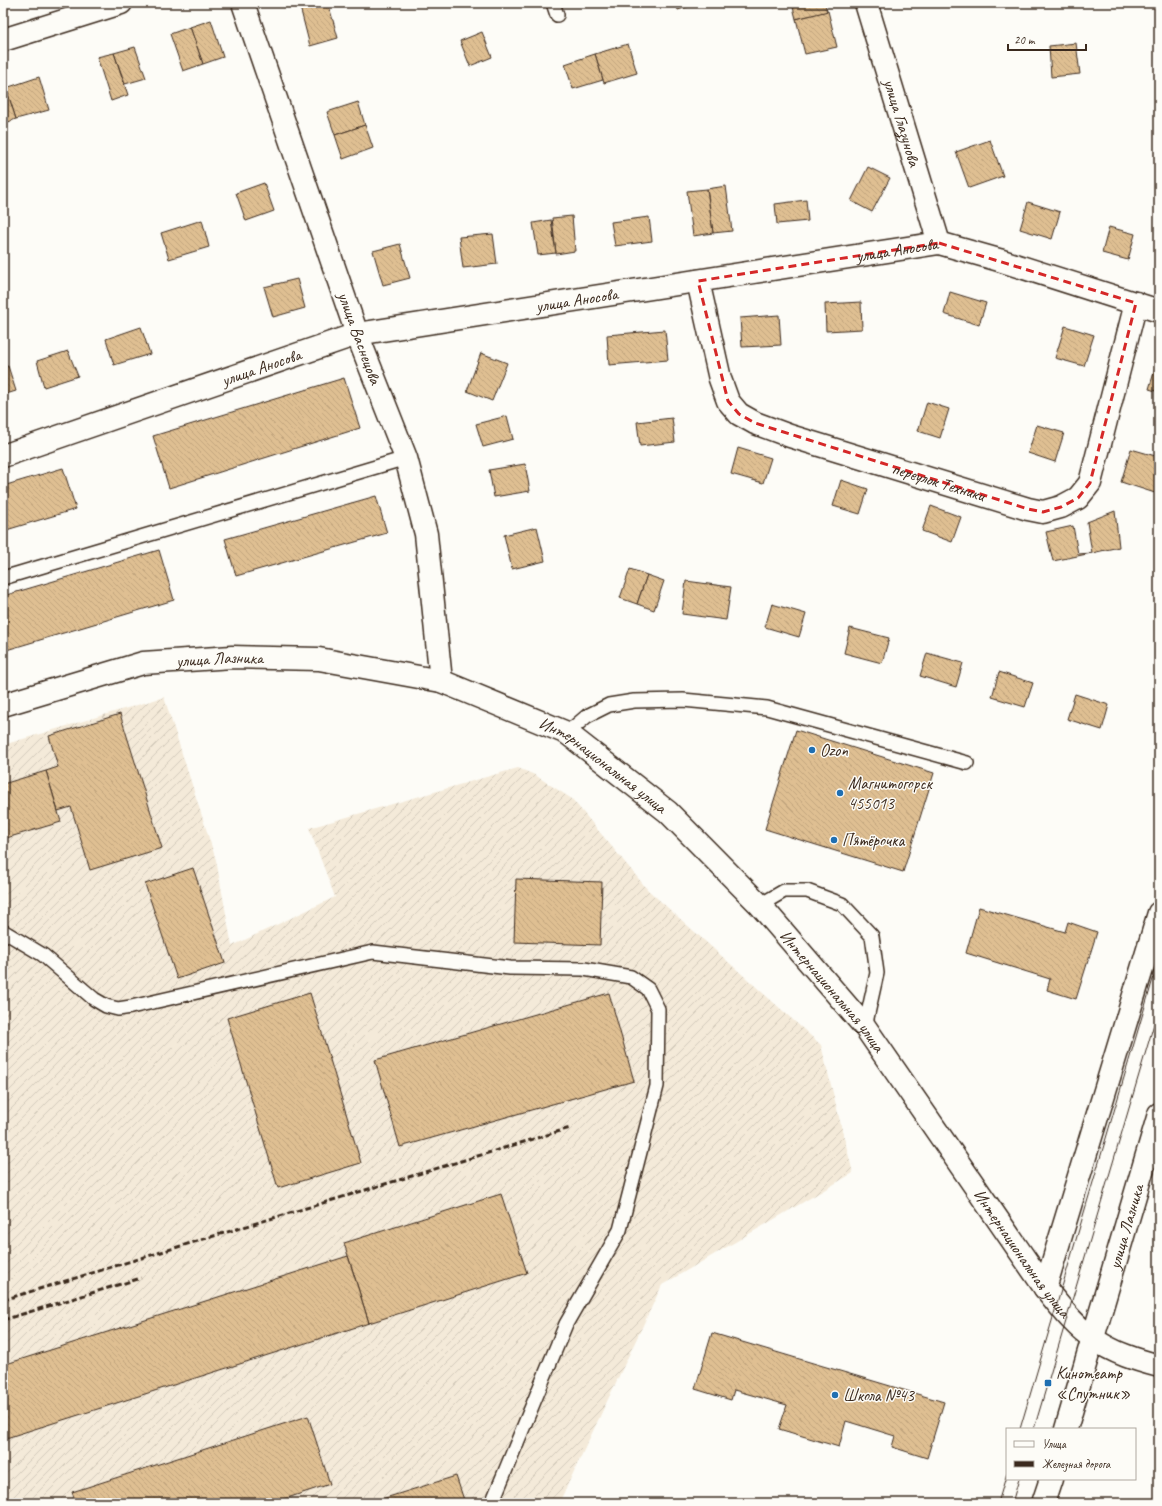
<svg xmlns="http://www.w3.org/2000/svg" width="1162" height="1506" viewBox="0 0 1162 1506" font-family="Caveat,sans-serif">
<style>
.industrial{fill:url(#industrial-furrows)}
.building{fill:url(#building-back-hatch);stroke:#3b2a1e}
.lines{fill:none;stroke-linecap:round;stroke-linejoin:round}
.service-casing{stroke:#3b2a1e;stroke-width:16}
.minor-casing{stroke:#3b2a1e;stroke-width:25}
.tertiary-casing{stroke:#3b2a1e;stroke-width:25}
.service{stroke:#fdfcf7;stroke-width:13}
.minor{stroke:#fdfcf7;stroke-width:22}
.tertiary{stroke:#fdfcf7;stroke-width:22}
.tram{stroke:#3b2a1e;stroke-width:1}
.rail{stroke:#3b2a1e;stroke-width:3;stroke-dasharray:6 3;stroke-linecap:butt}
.marked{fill:none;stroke:#d62828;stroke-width:3;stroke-dasharray:8 5;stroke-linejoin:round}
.poi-dot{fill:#1f6fb2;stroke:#fdfcf7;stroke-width:1.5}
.labels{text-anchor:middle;stroke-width:3;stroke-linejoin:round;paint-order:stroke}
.street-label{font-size:17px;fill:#3b2a1e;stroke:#fdfcf7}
.poi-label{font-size:17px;fill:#3b2a1e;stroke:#fdfcf7;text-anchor:start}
</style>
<defs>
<pattern id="industrial-furrows" width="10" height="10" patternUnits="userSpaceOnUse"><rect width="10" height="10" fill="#f4ead9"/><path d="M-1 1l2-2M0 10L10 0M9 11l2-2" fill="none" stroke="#d2c9ba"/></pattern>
<pattern id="building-back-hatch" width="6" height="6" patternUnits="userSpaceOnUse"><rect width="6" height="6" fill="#dfbf92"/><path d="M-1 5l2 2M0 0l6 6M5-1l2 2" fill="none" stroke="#c0a47d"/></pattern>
</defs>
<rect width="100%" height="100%" fill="#fdfcf7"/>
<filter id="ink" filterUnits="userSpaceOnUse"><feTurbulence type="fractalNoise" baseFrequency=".025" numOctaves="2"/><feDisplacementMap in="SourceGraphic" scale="8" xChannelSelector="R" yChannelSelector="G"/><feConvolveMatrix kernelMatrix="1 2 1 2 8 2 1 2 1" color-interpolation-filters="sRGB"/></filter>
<g filter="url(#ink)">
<!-- industrial -->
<polygon class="industrial" points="164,697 216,860 232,946 335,897 309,828 518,768 535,775 572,799 648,890 821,1045 853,1173 662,1285 559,1503 3,1503 3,745"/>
<!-- building -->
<g class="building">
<polygon points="299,3 328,3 338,38 310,46"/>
<polygon points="676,3 699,3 678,10"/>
<polygon points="792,3 825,3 827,12 796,19"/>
<polygon points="828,11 837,47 805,54 796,19"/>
<polygon points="211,20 223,57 203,64 190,27"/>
<polygon points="190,27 203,64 183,71 170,34"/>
<polygon points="482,32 492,57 470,66 460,41"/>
<polygon points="1076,43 1080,74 1051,77 1049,46"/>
<polygon points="628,44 637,73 604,83 595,54"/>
<polygon points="135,47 146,78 125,84 114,53"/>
<polygon points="114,53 128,95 111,101 97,57"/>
<polygon points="595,54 603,80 573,89 565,64"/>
<polygon points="39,77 49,110 16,119 6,88"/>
<polygon points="6,88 16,119 3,124 3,89"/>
<polygon points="358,102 365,125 335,135 327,112"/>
<polygon points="365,125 373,148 343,159 335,135"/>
<polygon points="990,140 1003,176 969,188 956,152"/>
<polygon points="868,167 890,178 872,212 851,201"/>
<polygon points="264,183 274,211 246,221 236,193"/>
<polygon points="726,186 732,231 713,233 707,189"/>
<polygon points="707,189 713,233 693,236 687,191"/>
<polygon points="806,200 808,221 777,224 775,204"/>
<polygon points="1028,202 1060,212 1052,239 1020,229"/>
<polygon points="572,216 575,251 556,254 552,218"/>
<polygon points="649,217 652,241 615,246 611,222"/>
<polygon points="202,220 209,247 169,259 161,233"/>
<polygon points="551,220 556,253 538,255 533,223"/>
<polygon points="1109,227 1135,234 1128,260 1102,253"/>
<polygon points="493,234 497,264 463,268 459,237"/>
<polygon points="400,244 410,278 383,285 373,251"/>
<polygon points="297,279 305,308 273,317 264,287"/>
<polygon points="950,292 986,303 979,325 944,314"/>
<polygon points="861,302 862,329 826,331 825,304"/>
<polygon points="779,315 781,345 742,347 740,318"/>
<polygon points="1065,326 1094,335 1084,366 1055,358"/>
<polygon points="141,327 150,354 114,365 106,339"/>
<polygon points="665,330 668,360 609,365 607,335"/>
<polygon points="68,351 78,376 44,387 37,361"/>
<polygon points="481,353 507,363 492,401 467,391"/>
<polygon points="1159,356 1159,392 1149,389"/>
<polygon points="8,366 16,391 3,395 3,367"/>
<polygon points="344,378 360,428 169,488 153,436"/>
<polygon points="927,402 949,409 940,438 918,431"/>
<polygon points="507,416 513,439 483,447 476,424"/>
<polygon points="672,418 675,442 640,446 637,422"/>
<polygon points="1037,425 1064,433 1055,462 1028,453"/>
<polygon points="738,448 771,458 763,483 731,474"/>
<polygon points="1131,449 1159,457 1158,494 1121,482"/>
<polygon points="525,464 530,491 494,497 489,470"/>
<polygon points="63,468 76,509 3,531 3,486"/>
<polygon points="841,480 868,489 860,514 833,506"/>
<polygon points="376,496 387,533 236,576 225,539"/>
<polygon points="931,506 961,517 952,542 922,531"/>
<polygon points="1115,511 1119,547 1092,553 1087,522"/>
<polygon points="1073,526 1078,554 1092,553 1053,561 1046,532"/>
<polygon points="537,527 545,561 512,569 504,535"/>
<polygon points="159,550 174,600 3,651 3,596"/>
<polygon points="630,569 647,575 637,604 620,598"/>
<polygon points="647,575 664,581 654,610 637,604"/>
<polygon points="686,581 731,587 726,620 682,614"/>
<polygon points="772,604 806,614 799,637 765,627"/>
<polygon points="850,628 889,638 882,663 844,653"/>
<polygon points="927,653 963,663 956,687 920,676"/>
<polygon points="999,672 1033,683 1025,707 992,697"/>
<polygon points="1075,694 1109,705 1102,730 1067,719"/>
<polygon points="120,714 162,848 90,870 71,807 58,811 46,771 58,767 49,736"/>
<polygon points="796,730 934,773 903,872 765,829"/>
<polygon points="46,771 61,822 3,839 3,784"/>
<polygon points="193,868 225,963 177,979 145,884"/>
<polygon points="516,879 602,882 600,945 514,942"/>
<polygon points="979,907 1065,932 1068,922 1097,932 1076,999 1047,990 1050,979 966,953"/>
<polygon points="310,993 361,1163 278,1188 227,1018"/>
<polygon points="609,993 634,1081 400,1147 375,1060"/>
<polygon points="501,1194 527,1273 369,1323 344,1243"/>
<polygon points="348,1256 369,1323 3,1439 3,1365"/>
<polygon points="712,1333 944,1402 927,1458 892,1447 895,1436 846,1421 839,1447 779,1429 787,1405 734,1390 731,1400 695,1389"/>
<polygon points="308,1416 330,1484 272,1503 76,1503 72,1492"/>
<polygon points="456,1476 465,1503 369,1503"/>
</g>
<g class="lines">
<defs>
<g id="service">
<polyline points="553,3 557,15"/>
<polyline points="3,578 406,458"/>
<polyline points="567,733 587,716 609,705 634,701 683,700 767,708 967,763"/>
<polyline points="760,905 784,891 807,891 842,904 872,936 877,973 865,1027"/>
<polyline points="3,931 43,955 94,999 106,1006 118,1009 131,1007 373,952 510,968 584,969 631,977 648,989 658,1009 657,1086 620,1230 566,1324 492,1503"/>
</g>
<g id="minor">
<path id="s1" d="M866,3L939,243"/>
<polyline points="3,40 121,3"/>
<path id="s2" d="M698,281L720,379L728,401L739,414L755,423L790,436L1028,509L1043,512L1061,507L1078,498L1090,483L1136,303"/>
<path id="s3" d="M3,456L357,334L243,3"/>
<polyline points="1045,1288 1159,913"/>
<path id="s4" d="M1066,1429L1159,1114"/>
<polyline points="1043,1503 1051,1479"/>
</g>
<g id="tertiary">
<path id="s5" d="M441,681L426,534L406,458L357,334L939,243L999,260L1159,311"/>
<path id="s6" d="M3,705L143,663L232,657L319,659L441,681L567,733L668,812L760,905L865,1027L1045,1288C1060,1306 1074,1326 1094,1339C1113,1353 1137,1360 1159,1366"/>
</g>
</defs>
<!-- service casing -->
<use href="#service" class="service-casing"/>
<!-- minor casing -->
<use href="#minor" class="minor-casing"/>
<!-- tertiary casing -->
<use href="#tertiary" class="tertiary-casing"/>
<!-- service -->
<use href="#service" class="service"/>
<!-- minor -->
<use href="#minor" class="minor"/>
<!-- tertiary -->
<use href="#tertiary" class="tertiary"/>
<!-- tram -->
<g class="tram">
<polyline points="1020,1429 1159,959"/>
<polyline points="1034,1429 1159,1007"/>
<polyline points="998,1503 1007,1473"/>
<polyline points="1012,1503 1019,1479"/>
</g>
<!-- rail -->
<g class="rail">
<polyline points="3,1300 570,1128"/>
<polyline points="3,1320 141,1278"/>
</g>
</g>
</g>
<!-- marked area -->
<path class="marked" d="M939,243L1136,303L1090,483L1078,498L1061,507L1043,512L1028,509L755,423L739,414L728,401L698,281Z"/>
<!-- markers -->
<g class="poi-dot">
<circle cx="812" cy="750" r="4"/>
<circle cx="840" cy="793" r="4"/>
<circle cx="834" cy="840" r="4"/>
<rect x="1044" y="1379" width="8" height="8" rx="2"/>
<circle cx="835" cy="1395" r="4"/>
</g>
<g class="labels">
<!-- street labels -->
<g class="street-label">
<text dy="6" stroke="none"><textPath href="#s1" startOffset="125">улица Глазунова</textPath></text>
<text dy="6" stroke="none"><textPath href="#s5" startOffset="906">улица Аносова</textPath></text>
<text dy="6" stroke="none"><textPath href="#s5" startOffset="582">улица Аносова</textPath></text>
<text transform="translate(360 338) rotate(70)" y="6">улица Васнецова</text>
<text dy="6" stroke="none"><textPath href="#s3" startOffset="273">улица Аносова</textPath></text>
<text dy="6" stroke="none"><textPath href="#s2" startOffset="352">переулок Техники</textPath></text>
<text dy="6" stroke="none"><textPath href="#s6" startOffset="223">улица Лазника</textPath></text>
<text dy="6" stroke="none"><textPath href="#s6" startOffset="630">Интернациональная улица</textPath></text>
<text dy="6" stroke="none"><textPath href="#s6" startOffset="954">Интернациональная улица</textPath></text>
<text dy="6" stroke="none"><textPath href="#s4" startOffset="211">улица Лазника</textPath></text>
<text dy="6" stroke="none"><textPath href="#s6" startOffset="1278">Интернациональная улица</textPath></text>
</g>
<!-- poi labels -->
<g class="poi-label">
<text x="820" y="756">Ozon</text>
<text x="848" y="789">Магнитогорск<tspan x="848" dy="20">455013</tspan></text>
<text x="842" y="846">Пятёрочка</text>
<text x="1056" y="1379">Кинотеатр<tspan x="1056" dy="20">«Спутник»</tspan></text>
<text x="843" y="1401">Школа №43</text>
</g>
</g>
<!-- margin -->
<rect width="1162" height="1506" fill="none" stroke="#fdfcf7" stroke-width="16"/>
<rect x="8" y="8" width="1146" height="1490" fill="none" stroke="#3b2a1e" stroke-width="1.5" filter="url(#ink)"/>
<!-- legend -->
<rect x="1006" y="1428" width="130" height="52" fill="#fdfcf7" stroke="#afa8a0"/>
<rect x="1014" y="1441" width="20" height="6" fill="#fdfcf7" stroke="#afa8a0"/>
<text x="1042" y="1448" font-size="12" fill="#3b2a1e">Улица</text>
<rect x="1014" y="1461" width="20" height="6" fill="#3b2a1e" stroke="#afa8a0"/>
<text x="1042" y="1468" font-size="12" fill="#3b2a1e">Железная дорога</text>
<!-- scale -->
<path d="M1008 44v6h78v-6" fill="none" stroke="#3b2a1e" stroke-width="2"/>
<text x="1014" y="44" font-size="12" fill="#3b2a1e" stroke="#fdfcf7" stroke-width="3" paint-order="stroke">20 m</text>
</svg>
